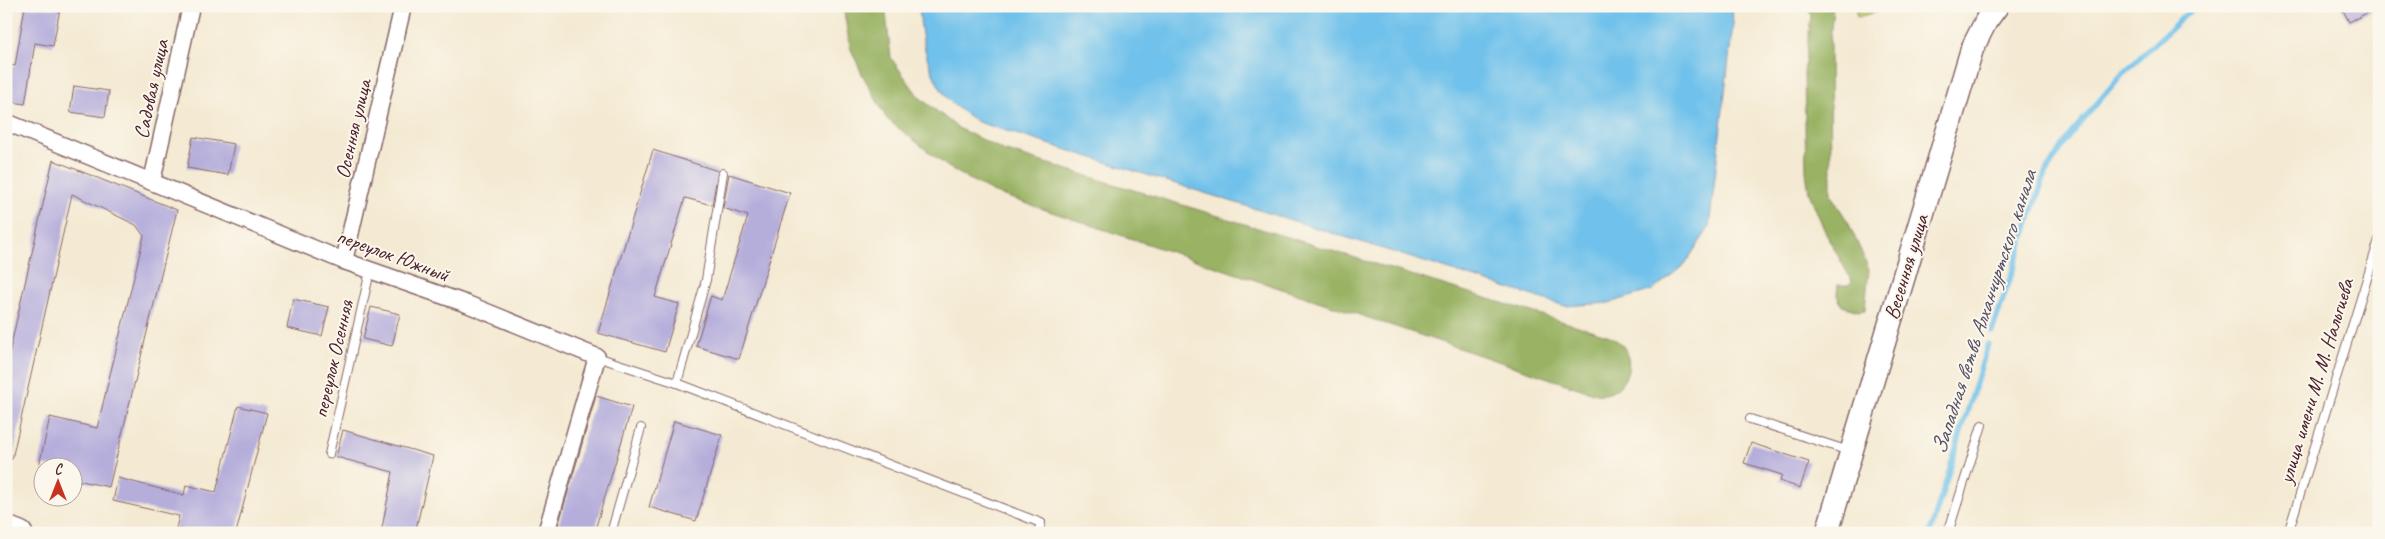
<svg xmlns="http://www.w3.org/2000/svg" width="2385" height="539" viewBox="0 0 2385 539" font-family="Caveat,sans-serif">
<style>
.green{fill:#c2d071;stroke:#86784e}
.forest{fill:#99b263;stroke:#726847}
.water{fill:#6fc1eb;stroke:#5c708b}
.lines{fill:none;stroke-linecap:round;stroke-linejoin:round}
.stream{stroke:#6fc1eb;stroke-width:5.5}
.building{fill:#b5aedb}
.lane-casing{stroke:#866666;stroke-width:10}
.street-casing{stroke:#866666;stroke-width:19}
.secondary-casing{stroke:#866666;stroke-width:25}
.lane{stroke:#fff;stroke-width:8}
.street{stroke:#fff;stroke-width:16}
.secondary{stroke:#fff;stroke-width:22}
.labels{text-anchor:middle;stroke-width:4;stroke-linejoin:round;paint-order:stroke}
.street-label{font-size:21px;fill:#4a1f2b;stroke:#fbf7ec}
.water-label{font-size:22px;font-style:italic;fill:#555065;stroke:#fbf7ec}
</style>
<rect width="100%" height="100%" fill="#fbf7ec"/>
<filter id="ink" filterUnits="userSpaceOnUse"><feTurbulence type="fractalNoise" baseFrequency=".02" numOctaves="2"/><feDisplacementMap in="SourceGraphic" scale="10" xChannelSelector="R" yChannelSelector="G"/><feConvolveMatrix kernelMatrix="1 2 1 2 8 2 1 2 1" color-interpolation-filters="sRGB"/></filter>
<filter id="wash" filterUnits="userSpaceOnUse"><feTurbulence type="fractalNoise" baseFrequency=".0096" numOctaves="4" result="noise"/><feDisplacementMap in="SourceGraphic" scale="20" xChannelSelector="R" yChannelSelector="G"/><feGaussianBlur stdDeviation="1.12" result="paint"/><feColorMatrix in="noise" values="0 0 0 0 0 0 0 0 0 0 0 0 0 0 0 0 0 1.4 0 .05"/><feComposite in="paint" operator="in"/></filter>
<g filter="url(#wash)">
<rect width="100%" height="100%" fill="#f4ead3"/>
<!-- green -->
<polygon class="green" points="1855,6 1901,6 1857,17"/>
<!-- forest -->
<g class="forest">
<path d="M843,6H887L886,14L891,58L919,97L958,128L1003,150L1610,336C1614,339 1620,342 1623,346C1636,363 1625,391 1605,394C1601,395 1596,394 1593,393L992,192L948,167L887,119L862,74L850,47Z"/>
<polygon points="1808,6 1833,6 1830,42 1831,195 1848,222 1869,269 1865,310 1859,311 1842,306 1837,295 1838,285 1849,285 1852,281 1826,234 1809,193 1806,172 1804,72 1811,16"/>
</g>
<!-- water -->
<path class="water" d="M919,6H1732L1733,24L1709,228L1684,265L1653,290L1609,303L1565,306L978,122C968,115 954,107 947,98C927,71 921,39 919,6Z"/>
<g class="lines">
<!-- stream -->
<g class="stream">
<polyline points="1992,332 2045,174 2069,136 2123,73 2195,6"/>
<polyline points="1930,533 1988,344"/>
</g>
</g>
<g id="blocks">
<!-- building -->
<g class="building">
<polygon points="25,6 60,9 53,46 35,43 25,104 6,101 6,64 15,66"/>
<polygon points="2341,6 2379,6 2379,7 2349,22"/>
<polygon points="74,86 109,91 105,117 70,112"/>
<polygon points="193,137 234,144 228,175 187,168"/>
<polygon points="653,150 718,171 712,205 685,198 655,297 679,304 665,352 598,333"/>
<polygon points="53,160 177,210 109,487 72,479 72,466 39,466 50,417 97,428 144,236 136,225 72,194 12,459 6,459 6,367"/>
<polygon points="729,174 790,193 739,359 696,346 711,296 722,300 748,216 723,208"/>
<polygon points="293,299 329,307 322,336 287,328"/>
<polygon points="371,307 400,314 392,346 363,339"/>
<polygon points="596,396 632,407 594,533 556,533"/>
<polygon points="238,406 267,413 236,533 195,533 176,528 179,516 113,501 118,478 184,495 186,485 216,492"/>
<polygon points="674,421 722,435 696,521 649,507"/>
<polygon points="343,430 433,456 415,533 381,533 393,472 336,457"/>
<polygon points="1751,443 1809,462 1800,488 1780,481 1782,475 1744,463"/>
</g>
</g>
</g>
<g filter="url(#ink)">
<use href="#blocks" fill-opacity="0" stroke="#866666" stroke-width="1"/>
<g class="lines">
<defs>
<g id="lane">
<polyline points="597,357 677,383 1041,523 1038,533"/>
<polyline points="677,383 706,280 723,173"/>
<polyline points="1750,419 1849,451"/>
<polyline points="329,454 370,271"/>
<polyline points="611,533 641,428"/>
<polyline points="1948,533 1982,425"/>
<polyline points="2288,533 2379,240"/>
</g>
<g id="street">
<polyline points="6,122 344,261 467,304 597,357 546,533"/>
<polyline points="152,181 191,6"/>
<polyline points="344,261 403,6"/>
</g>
<g id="secondary">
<polyline points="6,527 21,533"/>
<polyline points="1827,533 1972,49 1986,21 1997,6"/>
</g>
</defs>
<!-- lane casing -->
<use href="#lane" class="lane-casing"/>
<!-- street casing -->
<use href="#street" class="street-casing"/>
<!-- secondary casing -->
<use href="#secondary" class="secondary-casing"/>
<!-- lane -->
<use href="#lane" class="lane"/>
<!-- street -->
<use href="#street" class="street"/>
<!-- secondary -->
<use href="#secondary" class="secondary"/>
</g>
</g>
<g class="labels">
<!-- street labels -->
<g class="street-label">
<text transform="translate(151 89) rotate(-78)" y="7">Садовая улица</text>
<text transform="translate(353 129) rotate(-77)" y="7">Осенняя улица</text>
<text transform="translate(393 255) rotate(20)" y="7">переулок Южный</text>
<text transform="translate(1906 267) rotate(-73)" y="7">Весенняя улица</text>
<text transform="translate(333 359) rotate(-77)" y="7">переулок Осенняя</text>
<text transform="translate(2316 381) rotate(-73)" y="7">улица имени М. М. Нальгиева</text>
</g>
<!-- water labels -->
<g class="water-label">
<text transform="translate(1983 312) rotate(-72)" y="8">Западная ветвь Алханчуртского канала</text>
</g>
</g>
<!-- margin -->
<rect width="2385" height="539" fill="none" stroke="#fbf7ec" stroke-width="25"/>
<!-- north arrow -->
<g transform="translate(58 482)"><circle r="24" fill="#fbf7ec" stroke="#b4a19f"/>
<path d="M0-4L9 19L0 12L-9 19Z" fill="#c8321e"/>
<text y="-8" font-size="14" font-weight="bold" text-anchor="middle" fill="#4a1f2b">С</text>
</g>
</svg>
